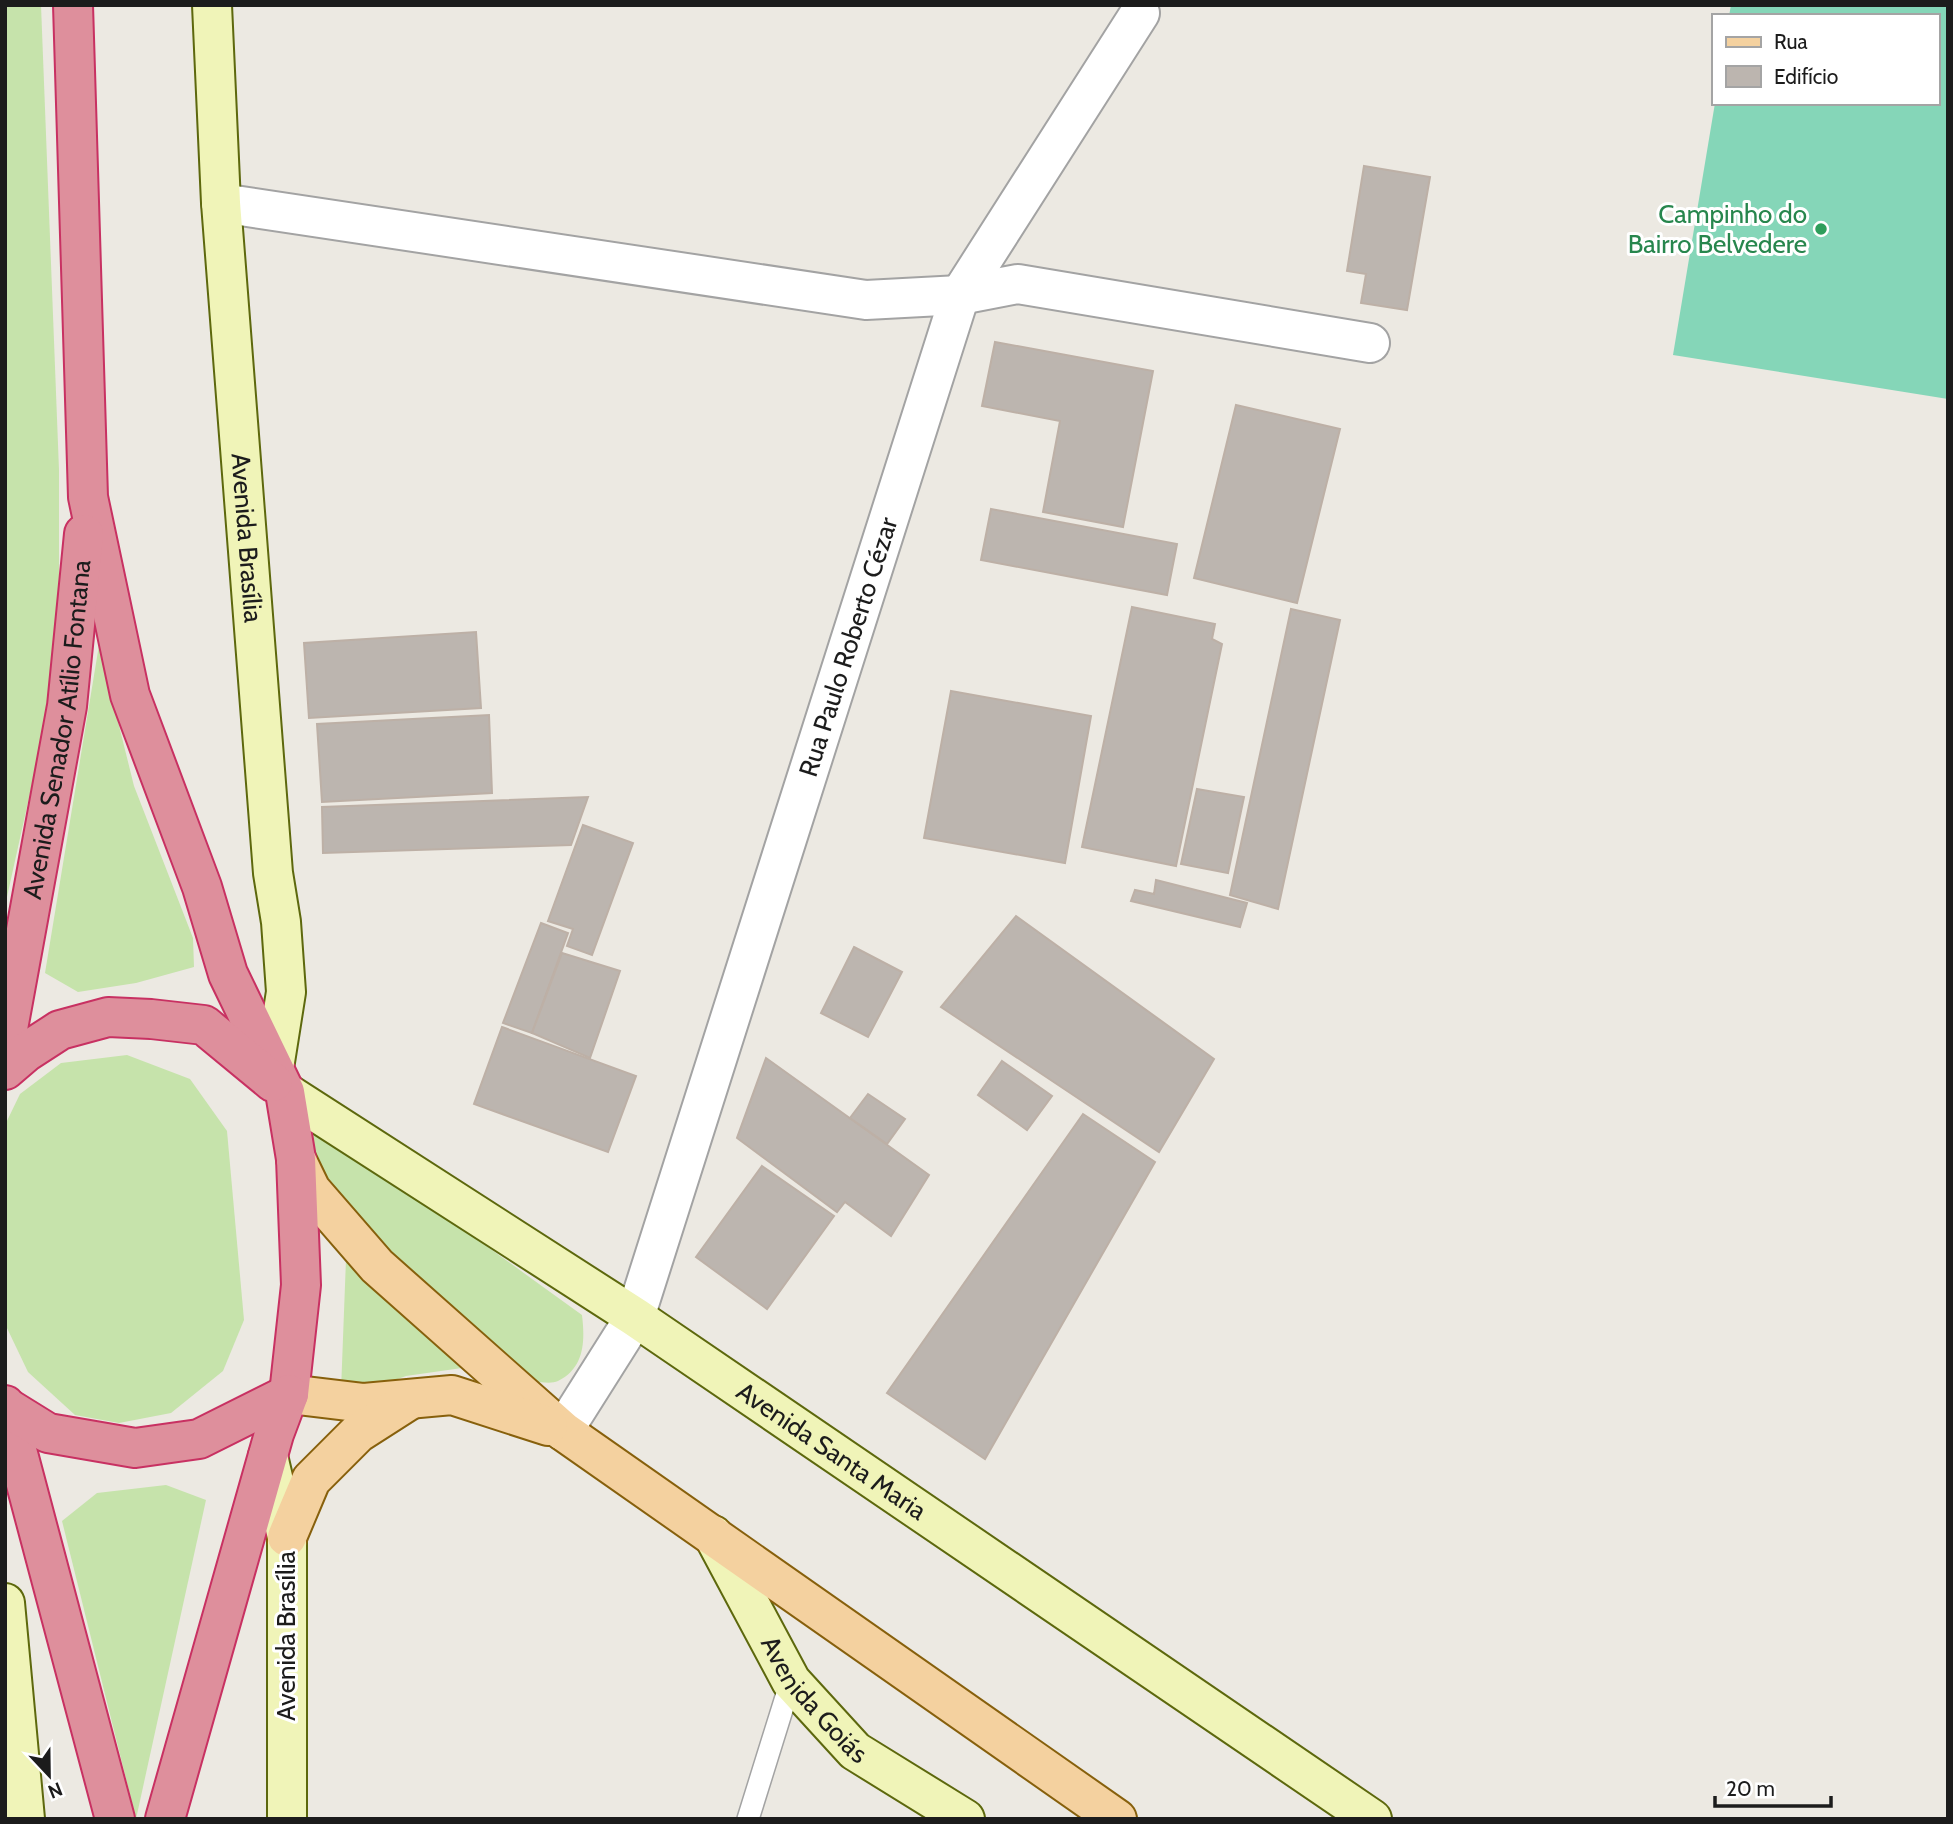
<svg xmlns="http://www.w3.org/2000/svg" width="1953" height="1824" viewBox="0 0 1953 1824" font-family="Cabin,sans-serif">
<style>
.grass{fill:#c6e3ab}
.pitch{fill:#85d6b8}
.building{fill:#bcb5af;stroke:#bdb0a6;stroke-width:2}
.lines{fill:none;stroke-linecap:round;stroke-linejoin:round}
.lane-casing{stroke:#a3a3a3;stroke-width:24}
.street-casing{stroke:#a3a3a3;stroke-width:42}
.secondary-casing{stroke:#5d680d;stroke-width:42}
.primary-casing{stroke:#87600c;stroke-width:42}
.highway-casing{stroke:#c83162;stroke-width:42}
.lane{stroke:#fff;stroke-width:21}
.street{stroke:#fff;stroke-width:38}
.secondary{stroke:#f0f4b8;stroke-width:38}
.primary{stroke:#f4d19f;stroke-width:38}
.highway{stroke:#de8f9c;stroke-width:38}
.leisure-dot{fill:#2e9e5b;stroke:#fff;stroke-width:2.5}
.labels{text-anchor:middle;stroke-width:6;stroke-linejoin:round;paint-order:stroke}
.leisure-label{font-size:26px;fill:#27864d;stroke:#fff;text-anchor:end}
.street-label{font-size:26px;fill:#1c1c1c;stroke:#fff}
</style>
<rect width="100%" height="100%" fill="#ece9e2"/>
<!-- grass -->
<g class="grass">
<polygon points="5,5 41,5 59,470 59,577 55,680 5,906"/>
<polygon points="99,645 134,786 193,938 194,967 136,983 78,992 45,973"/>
<polygon points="127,1055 190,1079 227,1131 244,1320 223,1371 171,1413 119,1423 75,1415 28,1372 6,1326 5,1125 20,1094 61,1063"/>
<path d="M320,1126L582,1315C585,1340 585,1368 558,1381C552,1384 542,1382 535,1382L388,1261L309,1161L313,1136Z"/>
<polygon points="346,1259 483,1365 406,1376 356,1394 341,1391"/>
<polygon points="166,1485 206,1500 136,1819 62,1521 97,1493"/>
</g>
<!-- pitch -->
<polygon class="pitch" points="1731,5 1948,5 1948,399 1673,355 1715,103 1937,103 1937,16 1729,16"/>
<!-- building -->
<g class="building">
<polygon points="1364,166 1430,177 1407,310 1361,303 1366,274 1347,271"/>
<polygon points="995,342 1153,371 1123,527 1043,512 1060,421 982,406"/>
<polygon points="1236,405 1340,429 1297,603 1194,578"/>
<polygon points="991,509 1177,544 1167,595 981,560"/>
<polygon points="1132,607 1215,624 1212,639 1222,644 1176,866 1082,847"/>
<polygon points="1291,609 1340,620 1278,909 1230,895"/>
<polygon points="476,632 481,708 309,718 304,643"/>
<polygon points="951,691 1091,716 1065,863 924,838"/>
<polygon points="489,715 492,793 322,802 317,724"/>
<polygon points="1197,789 1244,797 1228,873 1181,864"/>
<polygon points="588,797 571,845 323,853 322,807"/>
<polygon points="583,825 633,843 592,955 567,946 573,929 548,921"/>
<polygon points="1156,880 1247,903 1240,927 1131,901 1135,890 1154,894"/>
<polygon points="1016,916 1214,1059 1159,1152 941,1007"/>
<polygon points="541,923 568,933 532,1033 503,1023"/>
<polygon points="854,947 902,972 868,1037 821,1013"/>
<polygon points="562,953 620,971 590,1058 532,1033"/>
<polygon points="502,1027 636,1076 608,1152 474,1104"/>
<polygon points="766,1058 929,1175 891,1236 845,1202 837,1212 737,1138"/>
<polygon points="1002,1061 1052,1096 1027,1130 978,1095"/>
<polygon points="868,1094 905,1119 887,1144 850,1118"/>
<polygon points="1083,1114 1155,1162 985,1459 887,1393"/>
<polygon points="762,1166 834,1216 767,1309 696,1257"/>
</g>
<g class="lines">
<defs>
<polyline id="lane" points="748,1819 791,1681"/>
<g id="street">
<polyline points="221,203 866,300 960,295 1018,284 1370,343"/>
<path id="s1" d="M563,1431L635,1317L960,295L1140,13"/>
</g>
<g id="secondary">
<path id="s2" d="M212,5L221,203L273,873L281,922L286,992L274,1068"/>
<path id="s3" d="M285,1092L635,1317L1372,1819"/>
<polyline points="268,1456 287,1537 287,1819"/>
<path id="s4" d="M713,1535L791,1681L855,1751L965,1819"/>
<polyline points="5,1603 25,1819"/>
</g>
<g id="primary">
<polyline points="296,1159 311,1190 377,1266 563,1431 1117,1819"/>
<polyline points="289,1394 364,1403 452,1395 548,1426"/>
<polyline points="287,1537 311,1480 358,1433 408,1401"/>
</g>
<g id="highway">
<polyline points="73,5 88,497 130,695 202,887 228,974 285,1092 296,1159 301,1285 289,1394 274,1434 165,1819"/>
<path id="s5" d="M5,1045L67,706L84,534"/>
<polyline points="5,1070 26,1052 60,1030 108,1017 151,1019 204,1025 273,1082"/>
<polyline points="5,1405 115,1819"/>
<polyline points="6,1407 48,1433 135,1448 199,1439 289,1394"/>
</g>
</defs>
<!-- lane casing -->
<use href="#lane" class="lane-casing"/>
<!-- street casing -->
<use href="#street" class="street-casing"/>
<!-- secondary casing -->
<use href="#secondary" class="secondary-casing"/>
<!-- primary casing -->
<use href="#primary" class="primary-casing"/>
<!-- highway casing -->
<use href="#highway" class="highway-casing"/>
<!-- lane -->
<use href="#lane" class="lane"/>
<!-- street -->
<use href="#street" class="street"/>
<!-- secondary -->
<use href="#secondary" class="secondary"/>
<!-- primary -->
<use href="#primary" class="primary"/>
<!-- highway -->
<use href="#highway" class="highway"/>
</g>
<!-- markers -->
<circle class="leisure-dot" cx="1821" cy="229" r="7"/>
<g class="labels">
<!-- leisure labels -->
<g class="leisure-label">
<text x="1807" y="223">Campinho do<tspan x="1807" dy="30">Bairro Belvedere</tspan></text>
</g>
<!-- street labels -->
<g class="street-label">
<text dy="9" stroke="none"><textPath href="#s2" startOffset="534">Avenida Brasília</textPath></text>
<text dy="9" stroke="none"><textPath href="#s1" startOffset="838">Rua Paulo Roberto Cézar</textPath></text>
<text dy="9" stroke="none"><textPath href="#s5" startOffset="320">Avenida Senador Atílio Fontana</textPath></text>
<text dy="9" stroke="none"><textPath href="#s3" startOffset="654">Avenida Santa Maria</textPath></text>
<text transform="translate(286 1636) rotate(-90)" y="9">Avenida Brasília</text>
<text dy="9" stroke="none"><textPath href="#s4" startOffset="194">Avenida Goiás</textPath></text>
</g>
</g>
<!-- border -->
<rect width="1953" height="1824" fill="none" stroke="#1c1c1c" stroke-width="14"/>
<!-- legend -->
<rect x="1712" y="14" width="228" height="91" fill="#ffffff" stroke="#a4a4a4" stroke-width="2"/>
<rect x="1726" y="37" width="35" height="10" fill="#f4d19f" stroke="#a4a4a4" stroke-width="2"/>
<text x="1774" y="49" font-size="21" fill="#1c1c1c">Rua</text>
<rect x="1726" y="66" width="35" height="21" fill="#bcb5af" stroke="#a4a4a4" stroke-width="2"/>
<text x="1774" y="84" font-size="21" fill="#1c1c1c">Edifício</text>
<!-- north arrow -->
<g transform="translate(49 1775) rotate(158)" stroke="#ffffff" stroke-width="5" paint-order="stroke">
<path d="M0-5L12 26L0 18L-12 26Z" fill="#1c1c1c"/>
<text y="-10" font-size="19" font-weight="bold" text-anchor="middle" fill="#1c1c1c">N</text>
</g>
<!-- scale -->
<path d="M1715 1796v10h116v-10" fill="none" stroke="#1c1c1c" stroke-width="3.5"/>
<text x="1726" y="1796" font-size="21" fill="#1c1c1c" stroke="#ffffff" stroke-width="5" paint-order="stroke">20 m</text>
</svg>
